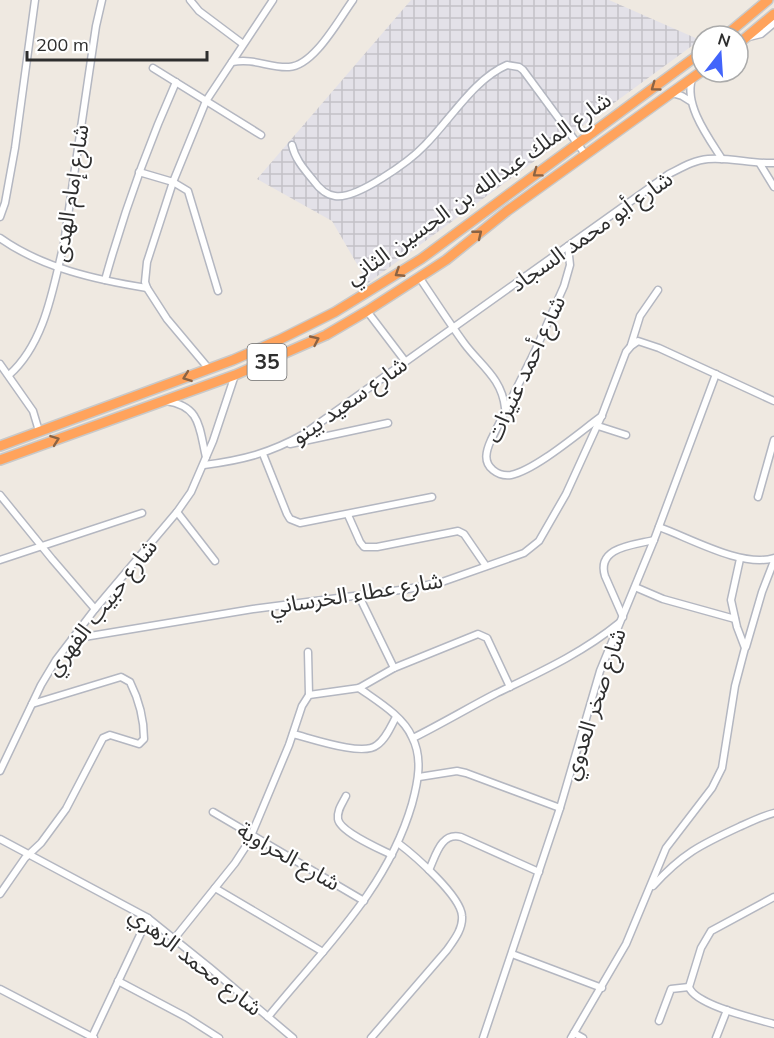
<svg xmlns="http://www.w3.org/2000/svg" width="774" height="1038" viewBox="0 0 774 1038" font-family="Mulish,'Noto Sans Arabic',sans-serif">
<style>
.industrial{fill:url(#industrial-grid)}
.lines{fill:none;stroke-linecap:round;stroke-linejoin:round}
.minor-casing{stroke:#b4b7c1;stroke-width:9}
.highway-casing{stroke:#c9c9c9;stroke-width:12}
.minor{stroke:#fff;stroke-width:6}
.highway{stroke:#ffa35c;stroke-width:9}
.oneway{stroke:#8c6343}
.labels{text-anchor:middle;stroke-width:4.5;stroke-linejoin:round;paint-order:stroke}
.shield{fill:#fff;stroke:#6d6d6d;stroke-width:1.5}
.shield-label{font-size:21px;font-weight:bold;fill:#2e2e2e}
.street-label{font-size:22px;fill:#2e2e2e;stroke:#fff}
</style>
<defs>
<pattern id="industrial-grid" width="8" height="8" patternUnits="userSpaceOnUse" patternTransform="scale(1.5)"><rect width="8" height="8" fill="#e3e1e8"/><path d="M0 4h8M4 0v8" fill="none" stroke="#c3c1c7"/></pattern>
</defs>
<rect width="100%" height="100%" fill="#efe9e1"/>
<!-- industrial -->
<polygon class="industrial" points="411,0 609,0 700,40 368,283 332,221 257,179"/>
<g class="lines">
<defs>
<g id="minor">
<polyline points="190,0 199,11 243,44"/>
<polyline points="745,38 761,34 774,23"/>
<path d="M232,62C256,58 268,68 289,67C314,66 339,19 353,0"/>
<polyline points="153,68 261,135"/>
<path d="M692,79C684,105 708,137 722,159"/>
<polyline points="672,93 682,96 690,101"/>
<path d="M292,145C295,159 304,169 313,180C318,187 326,195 335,196C356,200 410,161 425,145C450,120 474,79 507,65L519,67L523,70L585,154"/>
<polyline points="760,164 774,187"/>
<polyline points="139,172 173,182 188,191 218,291"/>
<polyline points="0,217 5,203 15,148 35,0"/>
<path d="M0,238C42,268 97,280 147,288"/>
<path d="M568,246L570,265L564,286L536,349L491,440C486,451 483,462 493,470C498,474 505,476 511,475C536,470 581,431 602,416"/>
<path d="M419,277C434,299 448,321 464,343C480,365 502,378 505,408"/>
<path d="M105,280C124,212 147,147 176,82"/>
<polyline points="367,311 405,361"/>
<polyline points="631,345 640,316 658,290"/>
<polyline points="0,364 33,411 39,431"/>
<polyline points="209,369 167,319 147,288 145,282 147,262 173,182 206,101 273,0"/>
<path d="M9,375C45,343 53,288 64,243L96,26L102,0"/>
<path d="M166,401C201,406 199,428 206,457"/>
<polyline points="598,426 626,435"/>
<polyline points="290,444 388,423"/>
<polyline points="263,454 287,514 290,519 300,523 432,497"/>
<path d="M204,465C243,460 270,453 304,434L669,174C681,168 694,160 708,159C730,157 752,164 774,163"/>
<polyline points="0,495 52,559 95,609"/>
<polyline points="758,497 774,440"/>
<polyline points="177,512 215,561"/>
<polyline points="348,515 360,542 364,547 377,547 458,531 464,534 486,566"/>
<path d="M659,527C690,538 742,568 774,558"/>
<polyline points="0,560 142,513"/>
<polyline points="635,587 663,599 735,619"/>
<polyline points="359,596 394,668"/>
<path d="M623,617L605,576C596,547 634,545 654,540"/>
<polyline points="72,639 253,609 408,589 442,582 524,553 539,541 566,494 602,415 626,352 631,346 638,341 659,348 774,401"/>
<polyline points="746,647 762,592 774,561"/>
<polyline points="308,652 309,695"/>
<path d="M293,734C310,738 363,757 377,745C386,739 391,726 396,717"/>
<path d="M413,738C441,724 468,708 495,694C538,673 581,654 619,623"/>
<polyline points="0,771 41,685 56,660 95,609 177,512 191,492 213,441 235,375"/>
<polyline points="419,777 457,771 466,773 560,808"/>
<path d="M346,796C342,804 337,810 338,819C340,832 380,849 392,855"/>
<polyline points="213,812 364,901"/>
<polyline points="0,839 148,918 209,967 293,1038"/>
<path d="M429,870C436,855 441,832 461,837L539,872"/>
<path d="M653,886C682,854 700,845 739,827C750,822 762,816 774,813"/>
<polyline points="215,888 323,952"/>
<path d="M0,894L25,858L41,843L66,809L103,738L110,735L139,744L144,739C144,718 139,700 130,682L121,677L32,704"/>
<path d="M774,897L711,931L701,948L689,987C695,1005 756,1019 774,1024"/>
<polyline points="174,939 235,863 248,843 289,745 302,706 309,695 359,688 394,668 478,634 487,638 510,687"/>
<polyline points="512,954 602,988"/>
<polyline points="118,981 186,1017 219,1038"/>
<polyline points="0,989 94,1038"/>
<path d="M268,1017C323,949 387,890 412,804C418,782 423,758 412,737C403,716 377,701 359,688"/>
<polyline points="659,1021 671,989 689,987"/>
<polyline points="574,1033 583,1038"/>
<polyline points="92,1037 148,918"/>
<path d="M371,1038L447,950C454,940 463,929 462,916C461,896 414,855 398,843"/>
<polyline points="483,1038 560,808 600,671 654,540 716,374"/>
<polyline points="571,1038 626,944 666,848 712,788 722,768 735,686 745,648 737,627 731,600 740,559"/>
<polyline points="716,1038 727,1010"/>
</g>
<g id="highway">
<polyline points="725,36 768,0"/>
<polyline points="738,44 774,14"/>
<polyline points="0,446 233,360 279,340 335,312 421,259 702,52"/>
<polyline points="0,460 235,375 326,335 367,311 446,260 507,211 702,71"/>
</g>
</defs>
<!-- minor casing -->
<use href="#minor" class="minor-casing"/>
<!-- highway casing -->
<use href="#highway" class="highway-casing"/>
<!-- minor -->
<use href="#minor" class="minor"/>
<!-- highway -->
<use href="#highway" class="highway"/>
</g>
<!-- one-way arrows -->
<defs><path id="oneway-chevron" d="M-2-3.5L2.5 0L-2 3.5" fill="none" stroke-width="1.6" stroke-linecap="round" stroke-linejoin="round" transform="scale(1.5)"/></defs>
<g class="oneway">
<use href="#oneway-chevron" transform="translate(655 87) rotate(144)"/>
<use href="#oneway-chevron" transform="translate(537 173) rotate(143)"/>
<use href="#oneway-chevron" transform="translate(478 234) rotate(-39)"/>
<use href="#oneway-chevron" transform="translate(399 273) rotate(147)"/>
<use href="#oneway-chevron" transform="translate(315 340) rotate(-25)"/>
<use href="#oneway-chevron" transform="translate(187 377) rotate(160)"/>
<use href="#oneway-chevron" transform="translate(55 440) rotate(-20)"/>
</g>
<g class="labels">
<!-- shield labels -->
<rect class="shield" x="247.5" y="344" width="39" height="36" rx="4.5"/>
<g class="shield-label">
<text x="267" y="369">35</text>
</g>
<!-- street labels -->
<g class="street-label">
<text transform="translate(478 188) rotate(-35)" y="8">شارع الملك عبدالله بن الحسين الثاني</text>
<text transform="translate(70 193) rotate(-81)" y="8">شارع إمام الهدى</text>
<text transform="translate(591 231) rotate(-35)" y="8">شارع أبو محمد السجاد</text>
<text transform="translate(525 369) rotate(-65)" y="8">شارع أحمد عنيزات</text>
<text transform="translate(349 400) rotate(-35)" y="8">شارع سعيد بينو</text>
<text transform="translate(356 593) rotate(-9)" y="8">شارع عطاء الخرساني</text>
<text transform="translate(101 607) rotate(-52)" y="8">شارع حبيب الفهري</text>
<text transform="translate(594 704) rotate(-72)" y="8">شارع صخر العدوي</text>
<text transform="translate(289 856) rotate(30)" y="8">شارع الحراوية</text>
<text transform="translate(196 961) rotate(38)" y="8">شارع محمد الزهري</text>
</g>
</g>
<!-- north arrow -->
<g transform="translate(720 54) rotate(17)"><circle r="28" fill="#ffffff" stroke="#ababab" stroke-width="1.5"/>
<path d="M0-4.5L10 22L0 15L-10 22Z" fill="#4264fb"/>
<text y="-9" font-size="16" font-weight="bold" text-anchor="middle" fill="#2e2e2e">N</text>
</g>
<!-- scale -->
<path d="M27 51v9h180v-9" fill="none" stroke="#2e2e2e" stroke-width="3"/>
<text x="36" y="51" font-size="18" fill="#2e2e2e" stroke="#ffffff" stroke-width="4.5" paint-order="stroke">200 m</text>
</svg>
